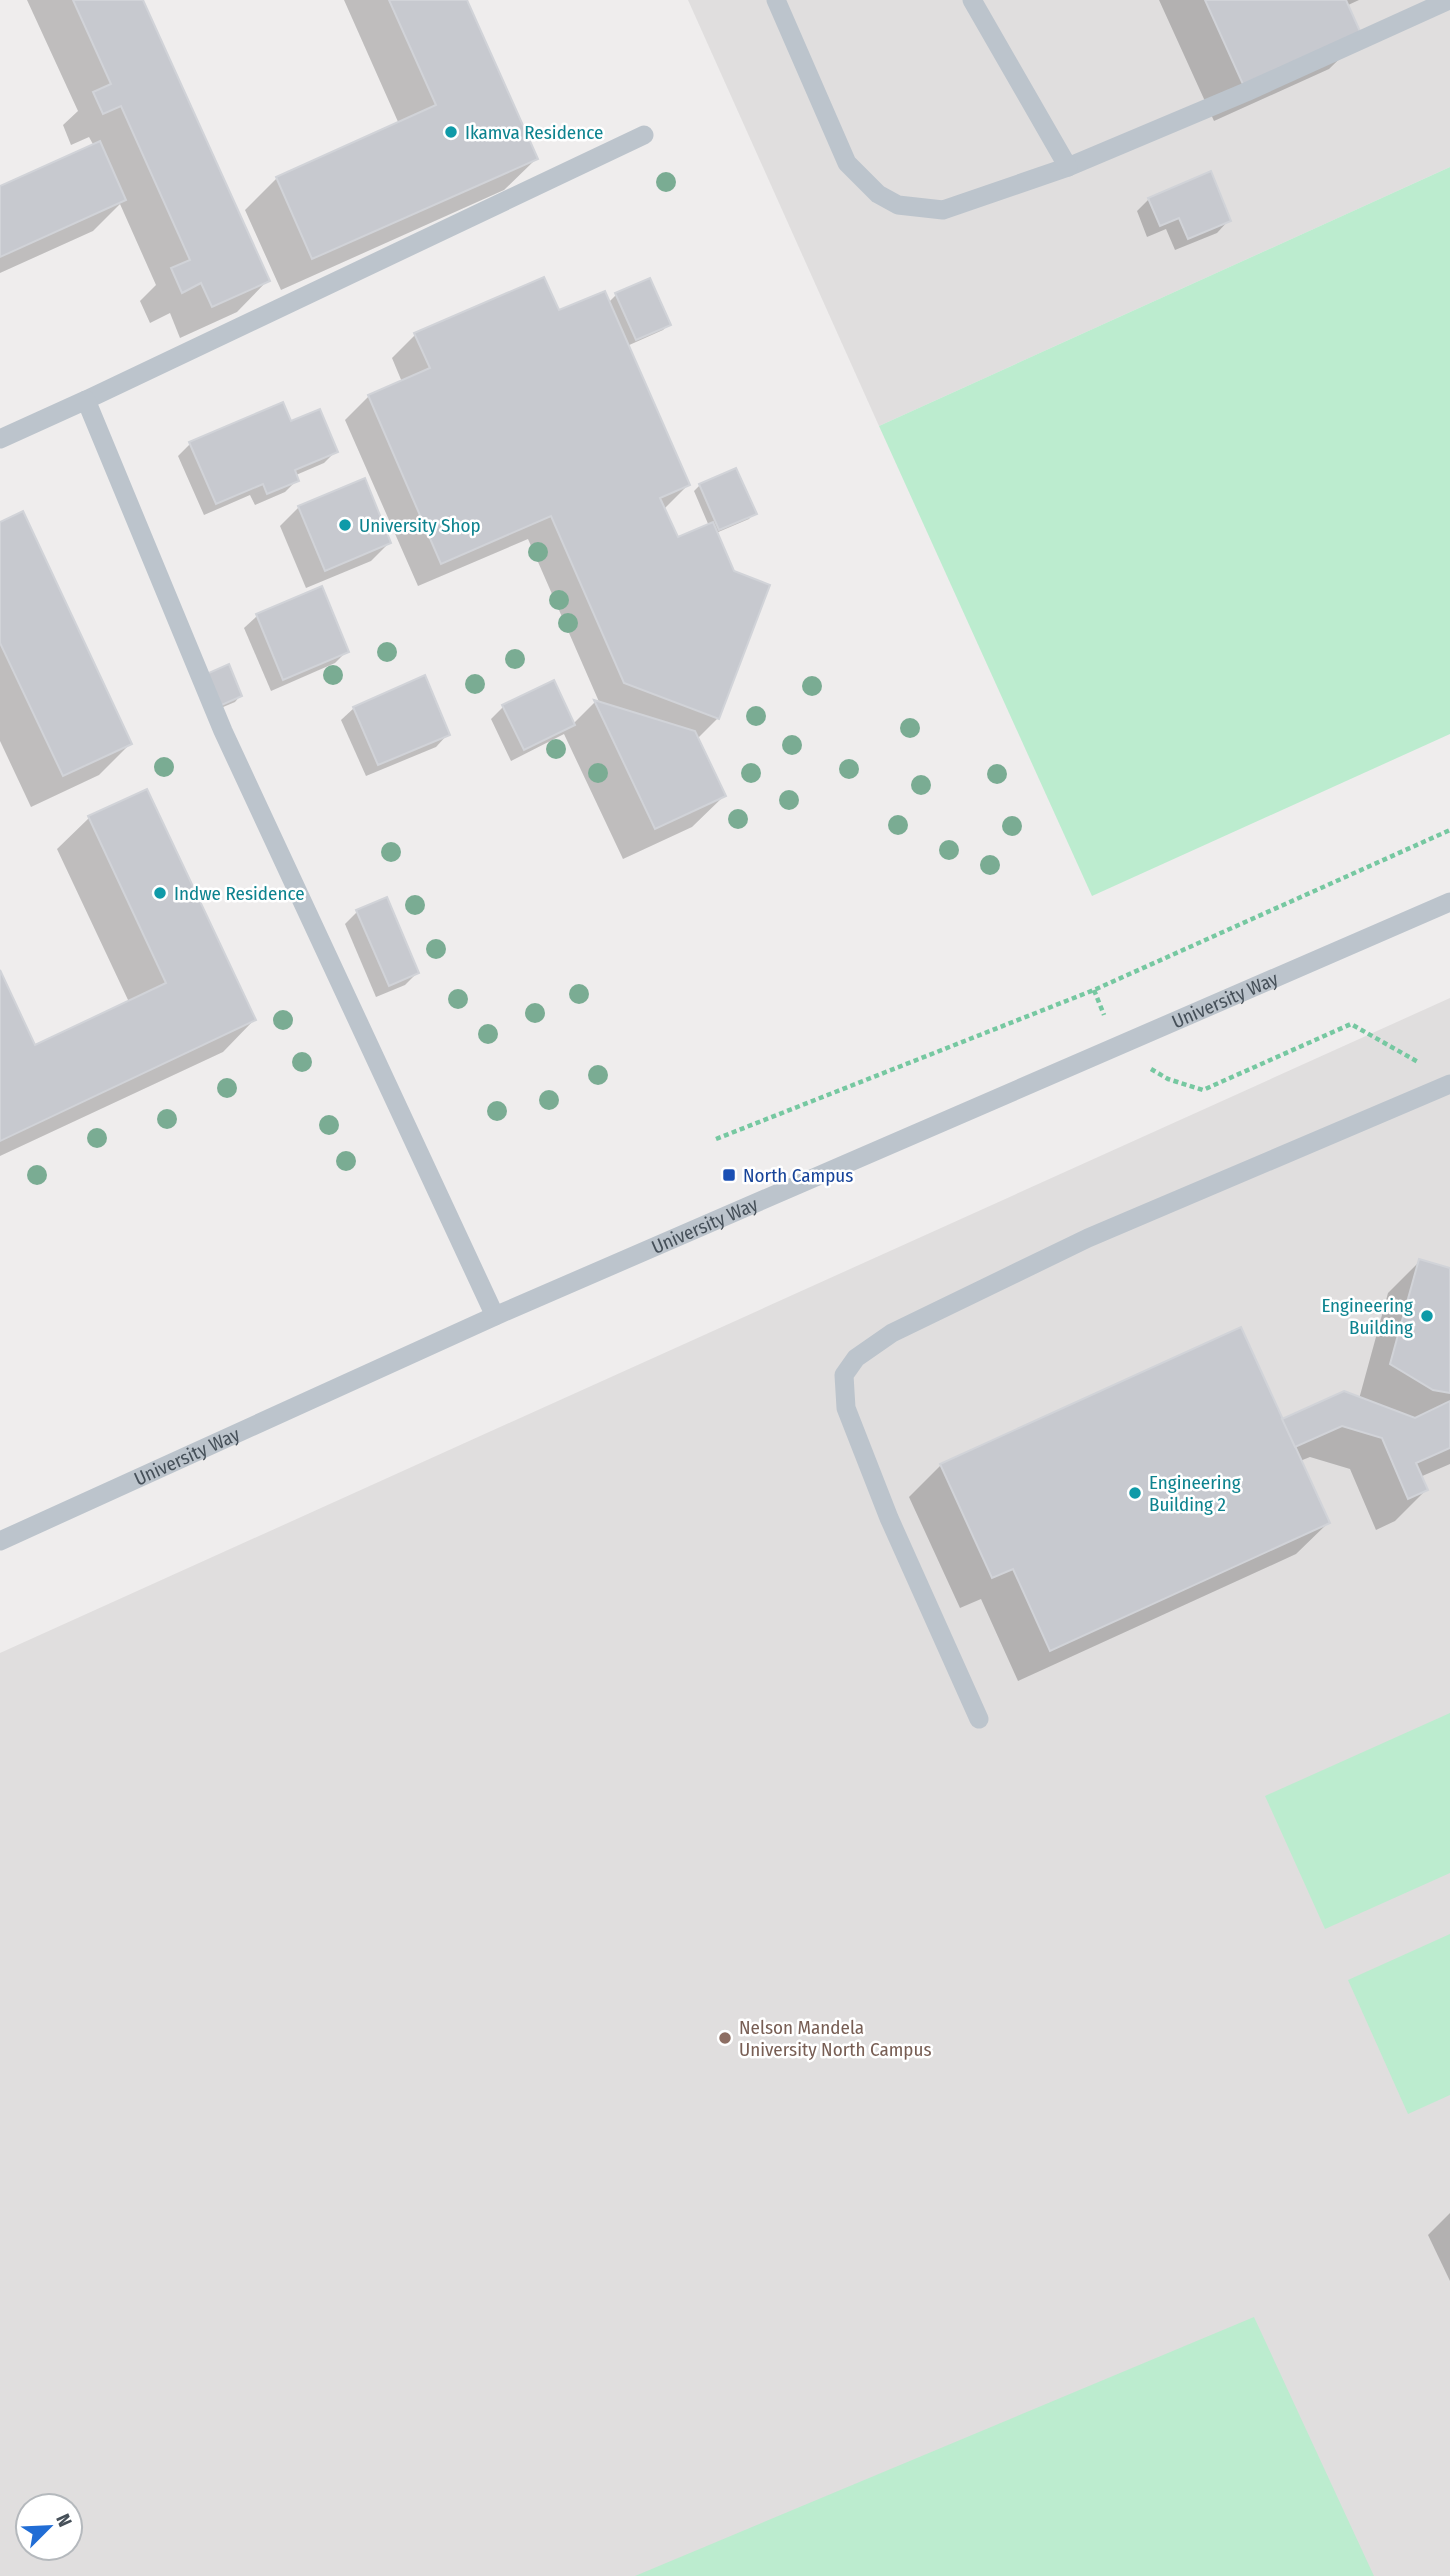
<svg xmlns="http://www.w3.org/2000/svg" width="1450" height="2576" viewBox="0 0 1450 2576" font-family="'Fira Sans Condensed',sans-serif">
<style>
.education{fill:#e0dede;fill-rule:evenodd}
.green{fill:#bceccf}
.shadow{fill:#0003}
.building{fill:#c7c9cf;stroke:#d1d3d8;stroke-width:2}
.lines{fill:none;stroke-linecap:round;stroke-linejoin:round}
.path{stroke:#76c8a1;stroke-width:4.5;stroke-dasharray:5 3.5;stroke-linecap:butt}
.lane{stroke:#bcc4cc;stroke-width:19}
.tree{fill:#7aac93}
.culture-dot{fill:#0f9aa8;stroke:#fff;stroke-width:2.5}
.transit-dot{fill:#1a4fb4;stroke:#fff;stroke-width:2.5}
.education-dot{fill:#8d6e63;stroke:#fff;stroke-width:2.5}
.labels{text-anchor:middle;stroke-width:5;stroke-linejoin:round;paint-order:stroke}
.culture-label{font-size:19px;fill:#0d838f;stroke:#fff;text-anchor:start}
.street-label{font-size:19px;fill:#465059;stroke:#fff}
.transit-label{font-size:19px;fill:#164399;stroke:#fff;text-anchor:start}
.education-label{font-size:19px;fill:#785e54;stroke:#fff;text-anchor:start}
</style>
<rect width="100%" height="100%" fill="#efeded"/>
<!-- education -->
<g class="education">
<polygon points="688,0 1450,0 1450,167 879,426"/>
<path d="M1450,998V2576H0V1653ZM28,2506H70V2548H28Z"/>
</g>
<!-- green -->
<g class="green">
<polygon points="1450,167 1450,734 1092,896 879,426"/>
<polygon points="1450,1713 1450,1873 1325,1929 1265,1796"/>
<polygon points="1450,1934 1450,2095 1408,2114 1348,1980"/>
<polygon points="1254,2317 1374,2576 635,2576"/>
</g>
<!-- shadow -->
<g class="shadow">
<polygon points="27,0 141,0 268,280 237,312 180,338 170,313 150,323 140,301 156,285 120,204 93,231 0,273 0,188 94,146 89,137 71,145 63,125 78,111"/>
<polygon points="344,0 465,0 536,159 504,190 281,290 245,210 277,178 399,124"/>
<polygon points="1159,0 1359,0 1346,6 1361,38 1329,69 1214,121"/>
<polygon points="1149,199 1229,220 1217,233 1175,250 1166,229 1147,237 1137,211"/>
<polygon points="616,295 669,324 663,330 627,346 688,485 664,509 677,539 709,526 694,491 700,485 754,513 749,519 716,533 718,718 697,739 724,796 692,827 623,859 564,734 511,761 491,719 503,707 573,724 595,702 600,704 528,539 418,586 345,420 369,396 402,382 392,358 415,335 608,303"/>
<polygon points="190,444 336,451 324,463 296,475 297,480 285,492 255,505 250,495 204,515 178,456"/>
<polygon points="364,481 389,543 371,561 306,588 280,526 298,508"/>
<polygon points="0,524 130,744 99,775 31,807 0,741"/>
<polygon points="257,616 347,651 335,663 271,691 244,628"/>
<polygon points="228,667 240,696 235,702 209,713"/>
<polygon points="354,708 448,734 436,747 366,776 341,720"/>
<polygon points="89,818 254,1020 223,1052 0,1156 0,974 34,1047 129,1002 57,849"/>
<polygon points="357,912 417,973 405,985 376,997 345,924"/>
<polygon points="1420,1261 1450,1270 1450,1464 1420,1477 1426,1490 1395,1521 1376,1530 1350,1469 1310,1457 1300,1461 1328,1523 1296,1554 1018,1681 981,1599 960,1608 909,1497 941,1465 1282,1421 1359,1399 1388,1293"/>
<polygon points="1450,2213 1450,2281 1428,2235"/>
</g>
<!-- building -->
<g class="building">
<polygon points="73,0 143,0 270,281 212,307 201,283 182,293 171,268 190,260 121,106 103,114 93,92 111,84"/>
<polygon points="389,0 467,0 538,159 312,259 276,177 436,105"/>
<polygon points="1205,0 1346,0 1363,38 1246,91"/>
<polygon points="100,141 126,200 0,257 0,186"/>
<polygon points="1211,171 1231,221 1188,239 1179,218 1160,226 1148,198"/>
<polygon points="544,277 559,310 605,291 690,485 660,498 678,537 713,522 734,571 770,585 719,719 624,683 551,516 441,564 368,395 430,368 414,333"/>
<polygon points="650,278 671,325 636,340 615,293"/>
<polygon points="283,402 291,421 320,409 338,452 295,470 299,481 267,494 263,484 216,504 189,442"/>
<polygon points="736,468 757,514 719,530 699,484"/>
<polygon points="365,478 391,543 325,571 298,506"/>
<polygon points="23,511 132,744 63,776 0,643 0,522"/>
<polygon points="322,586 349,652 283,680 256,614"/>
<polygon points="229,664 242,696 215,708 202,676"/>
<polygon points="425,675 450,735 378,765 353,707"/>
<polygon points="554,680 575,725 524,750 502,705"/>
<polygon points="594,700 695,731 726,796 655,829"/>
<polygon points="147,789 256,1020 0,1141 0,970 35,1045 166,983 88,816"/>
<polygon points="387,897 419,973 389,986 356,910"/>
<polygon points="1419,1259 1450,1268 1450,1393 1433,1390 1390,1364"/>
<polygon points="1241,1327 1330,1523 1050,1651 1013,1569 992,1578 940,1464"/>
<polygon points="1344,1391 1415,1418 1450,1401 1450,1448 1416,1463 1428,1490 1408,1499 1382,1438 1342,1426 1295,1447 1282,1419"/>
</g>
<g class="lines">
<!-- path -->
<g class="path">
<polyline points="1094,990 1104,1015"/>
<polyline points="1151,1069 1168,1079 1203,1090 1351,1024 1418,1062"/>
<polyline points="716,1139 1094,990 1450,830"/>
</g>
<!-- lane -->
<g class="lane">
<polyline points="776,0 847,163 878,194 898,205 943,210 1068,167 1246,92 1449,0"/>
<polyline points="972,0 1068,167"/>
<polyline points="86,400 644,135"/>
<polyline points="0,439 86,400 223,731 495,1316"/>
<path id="s1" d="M0,1541L495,1316L1450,902"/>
<polyline points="979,1719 889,1518 846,1408 844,1375 856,1358 892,1333 1088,1238 1450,1084"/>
</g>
</g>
<!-- trees -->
<g class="tree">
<circle cx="666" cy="182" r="10"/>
<circle cx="538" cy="552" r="10"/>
<circle cx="559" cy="600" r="10"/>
<circle cx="568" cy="623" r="10"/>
<circle cx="387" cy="652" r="10"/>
<circle cx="515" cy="659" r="10"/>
<circle cx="333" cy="675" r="10"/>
<circle cx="475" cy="684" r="10"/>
<circle cx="812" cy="686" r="10"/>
<circle cx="756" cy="716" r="10"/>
<circle cx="910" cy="728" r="10"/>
<circle cx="792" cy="745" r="10"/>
<circle cx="556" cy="749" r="10"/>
<circle cx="164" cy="767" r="10"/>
<circle cx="849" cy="769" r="10"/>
<circle cx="598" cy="773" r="10"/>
<circle cx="751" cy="773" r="10"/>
<circle cx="997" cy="774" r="10"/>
<circle cx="921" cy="785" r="10"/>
<circle cx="789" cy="800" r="10"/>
<circle cx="738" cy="819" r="10"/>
<circle cx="898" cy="825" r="10"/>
<circle cx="1012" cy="826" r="10"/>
<circle cx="949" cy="850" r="10"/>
<circle cx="391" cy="852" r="10"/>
<circle cx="990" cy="865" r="10"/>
<circle cx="415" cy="905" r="10"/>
<circle cx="436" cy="949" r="10"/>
<circle cx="579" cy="994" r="10"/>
<circle cx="458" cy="999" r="10"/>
<circle cx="535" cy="1013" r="10"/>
<circle cx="283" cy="1020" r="10"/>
<circle cx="488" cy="1034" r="10"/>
<circle cx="302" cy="1062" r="10"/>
<circle cx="598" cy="1075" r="10"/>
<circle cx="227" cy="1088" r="10"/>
<circle cx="549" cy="1100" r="10"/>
<circle cx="497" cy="1111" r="10"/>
<circle cx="167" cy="1119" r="10"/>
<circle cx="329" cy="1125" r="10"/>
<circle cx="97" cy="1138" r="10"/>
<circle cx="346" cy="1161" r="10"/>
<circle cx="37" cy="1175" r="10"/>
</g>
<!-- markers -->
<g class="culture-dot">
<circle cx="451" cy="132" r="7"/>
<circle cx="345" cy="525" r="7"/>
<circle cx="160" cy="893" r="7"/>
<circle cx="1427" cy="1316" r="7"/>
<circle cx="1135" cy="1493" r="7"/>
</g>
<rect class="transit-dot" x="722" y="1168" width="14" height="14" rx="3.5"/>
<circle class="education-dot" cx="725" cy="2038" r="7"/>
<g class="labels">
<!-- culture labels -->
<g class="culture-label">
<text x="465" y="139">Ikamva Residence</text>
<text x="359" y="532">University Shop</text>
<text x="174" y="900">Indwe Residence</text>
<text x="1413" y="1312" text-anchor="end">Engineering<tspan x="1413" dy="22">Building</tspan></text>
<text x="1149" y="1489">Engineering<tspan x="1149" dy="22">Building 2</tspan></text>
</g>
<!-- street labels -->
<g class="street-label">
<text dy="7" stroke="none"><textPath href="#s1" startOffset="1339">University Way</textPath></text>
<text dy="7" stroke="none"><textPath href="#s1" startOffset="772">University Way</textPath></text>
<text dy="7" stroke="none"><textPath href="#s1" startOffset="205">University Way</textPath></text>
</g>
<!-- transit labels -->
<g class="transit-label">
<text x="743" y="1182">North Campus</text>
</g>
<!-- education labels -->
<g class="education-label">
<text x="739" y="2034">Nelson Mandela<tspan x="739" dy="22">University North Campus</tspan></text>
</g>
</g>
<!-- north arrow -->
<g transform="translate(49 2527) rotate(66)"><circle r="33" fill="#ffffff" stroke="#b5b9bd" stroke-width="2"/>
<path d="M0-5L12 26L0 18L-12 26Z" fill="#216dd5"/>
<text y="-10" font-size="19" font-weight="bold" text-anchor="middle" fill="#465059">N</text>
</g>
</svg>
